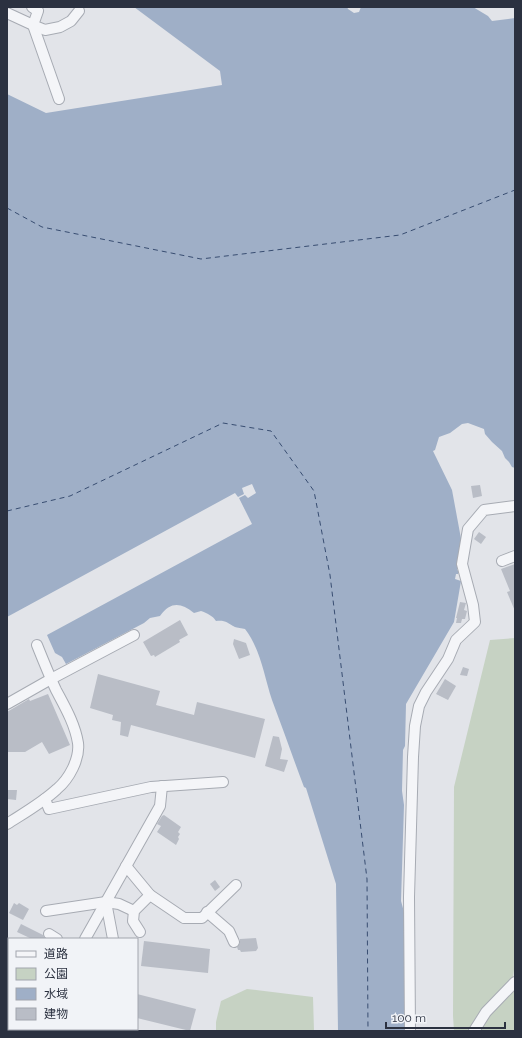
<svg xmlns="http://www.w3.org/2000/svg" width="522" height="1038" viewBox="0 0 522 1038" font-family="Raleway,'Noto Sans JP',sans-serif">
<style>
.green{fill:#c6d2c3}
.water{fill:#9fafc7}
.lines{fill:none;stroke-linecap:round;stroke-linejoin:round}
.ferry{stroke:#384d71;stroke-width:1;stroke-dasharray:5 4;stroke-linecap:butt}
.building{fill:#b9bdc6}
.minor-casing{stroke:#a7abb3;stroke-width:12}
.minor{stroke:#f4f5f8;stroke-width:10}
</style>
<rect width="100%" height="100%" fill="#e2e4e9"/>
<!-- green -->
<g class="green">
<polygon points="515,638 515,962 512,986 515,990 515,1031 454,1031 453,1016 454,787 490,640"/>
<polygon points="247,989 313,997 314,1031 216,1031 216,1022 221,1001"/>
</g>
<!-- water -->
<path class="water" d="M134,7H347L348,9L354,13L359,12L361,7H473L488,16L492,21L515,18V468L512,467L509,462L505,458L502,451L492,442L485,434L484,429L468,423L462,424L450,433L439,437L435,450L433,451L452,490L462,544L457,570L459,571L458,574H456L455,579L461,581L454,622L406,704L405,746L403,750L402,791L404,805L401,901L404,912V1031H338L336,884L306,788L304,787C293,758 283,729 272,700C264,676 261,650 245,629C242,628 237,628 235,627C227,623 226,620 216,621C213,616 207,613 201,611L194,613C181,603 171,601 160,616L150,618L144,623L66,664L62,657L55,653L47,635L252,524L239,498L245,495L248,498L256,493L252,484L242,488L244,494L238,497L235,493L7,617V94L46,113L222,85L220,71Z"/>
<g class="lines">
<!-- ferry -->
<g class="ferry">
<polyline points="7,208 42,227 201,259 400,235 515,190"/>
<polyline points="7,511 70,496 223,423 271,431 314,491 330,575 367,879 368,1031"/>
</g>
</g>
<!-- building -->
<g class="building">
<polygon points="480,485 482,496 473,498 471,486"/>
<polygon points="479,532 486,537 481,544 474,539"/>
<polygon points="515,564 515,611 507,592 510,591 501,569"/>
<polygon points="460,602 466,603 464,610 467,611 465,619 462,619 461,623 456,623 457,618 456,618"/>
<polygon points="180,620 188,635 179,640 180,642 155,657 154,655 151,656 143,642"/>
<polygon points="234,639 246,643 250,655 239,659 233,644"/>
<polygon points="463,667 469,669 467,676 460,675"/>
<polygon points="98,674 160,691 156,705 194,715 197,702 265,719 255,758 131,725 128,737 120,735 121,722 112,720 113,715 90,708"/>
<polygon points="445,679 456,686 448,700 436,694"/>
<polygon points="48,694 70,745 49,754 42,742 25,752 7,752 7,712 29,699 30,701"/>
<polygon points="273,736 279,737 282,749 280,759 288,760 284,772 265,766"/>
<polygon points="7,790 17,790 16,800 7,799"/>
<polygon points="164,815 181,827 178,832 180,834 178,837 179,839 176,845 157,832 161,826 157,824 162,816"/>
<polygon points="215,880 220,887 215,891 210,884"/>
<polygon points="14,903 17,905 19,903 29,909 23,920 9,913"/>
<polygon points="21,924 43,935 45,939 32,939 17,932"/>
<polygon points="256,938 258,948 256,951 241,952 240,950 238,950 237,947 240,943 240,939"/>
<polygon points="144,941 210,949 208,973 141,966"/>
<polygon points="137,994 196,1009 190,1031 137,1018"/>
</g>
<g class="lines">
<defs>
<g id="minor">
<polyline points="32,7 38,11 33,25 45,30 60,27 71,21 79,11"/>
<polyline points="7,13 33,25 59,99"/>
<polyline points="502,561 515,556"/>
<polyline points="7,704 51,679 134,635"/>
<polyline points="45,799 49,809 151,787 223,782"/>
<path d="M7,824C24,813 42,803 57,789C69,779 80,759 78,743C75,724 65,707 56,690C49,675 43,660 37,645"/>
<polyline points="126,866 150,895 184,918 202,918 236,885"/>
<polyline points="106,902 119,904 134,911"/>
<polyline points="46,911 106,902 113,939"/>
<polyline points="207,912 229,931 234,942"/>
<polyline points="140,932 133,921 134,911 150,895"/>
<polyline points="49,934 57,939"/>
<polyline points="85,939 160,806 162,786"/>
<polyline points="111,1029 113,1031"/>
<polyline points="27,1031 28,1029"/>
<polyline points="410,1031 409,897 413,757 415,726 419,706 426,692 448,659 456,640 475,622 473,605 462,564 468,529 484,510 515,506"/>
<polyline points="474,1031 486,1012 515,982"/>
</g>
</defs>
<!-- minor casing -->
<use href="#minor" class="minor-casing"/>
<!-- minor -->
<use href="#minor" class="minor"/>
</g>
<!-- border -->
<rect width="522" height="1038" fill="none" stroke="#2b3140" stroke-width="16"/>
<!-- legend -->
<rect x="8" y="938" width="130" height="92" fill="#f1f3f7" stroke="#a2a5ae"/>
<rect x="16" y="951" width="20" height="6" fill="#f4f5f8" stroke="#a2a5ae"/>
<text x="44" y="958" font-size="12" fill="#2b3140">道路</text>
<rect x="16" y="968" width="20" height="12" fill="#c6d2c3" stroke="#a2a5ae"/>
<text x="44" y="978" font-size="12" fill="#2b3140">公園</text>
<rect x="16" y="988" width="20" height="12" fill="#9fafc7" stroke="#a2a5ae"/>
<text x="44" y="998" font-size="12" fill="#2b3140">水域</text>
<rect x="16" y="1008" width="20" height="12" fill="#b9bdc6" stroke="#a2a5ae"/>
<text x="44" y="1018" font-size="12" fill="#2b3140">建物</text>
<!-- scale -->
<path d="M386 1022v6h119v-6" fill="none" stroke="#2b3140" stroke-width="2"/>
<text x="392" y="1022" font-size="12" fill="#2b3140" stroke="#f1f3f7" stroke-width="3" paint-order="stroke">100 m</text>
</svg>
